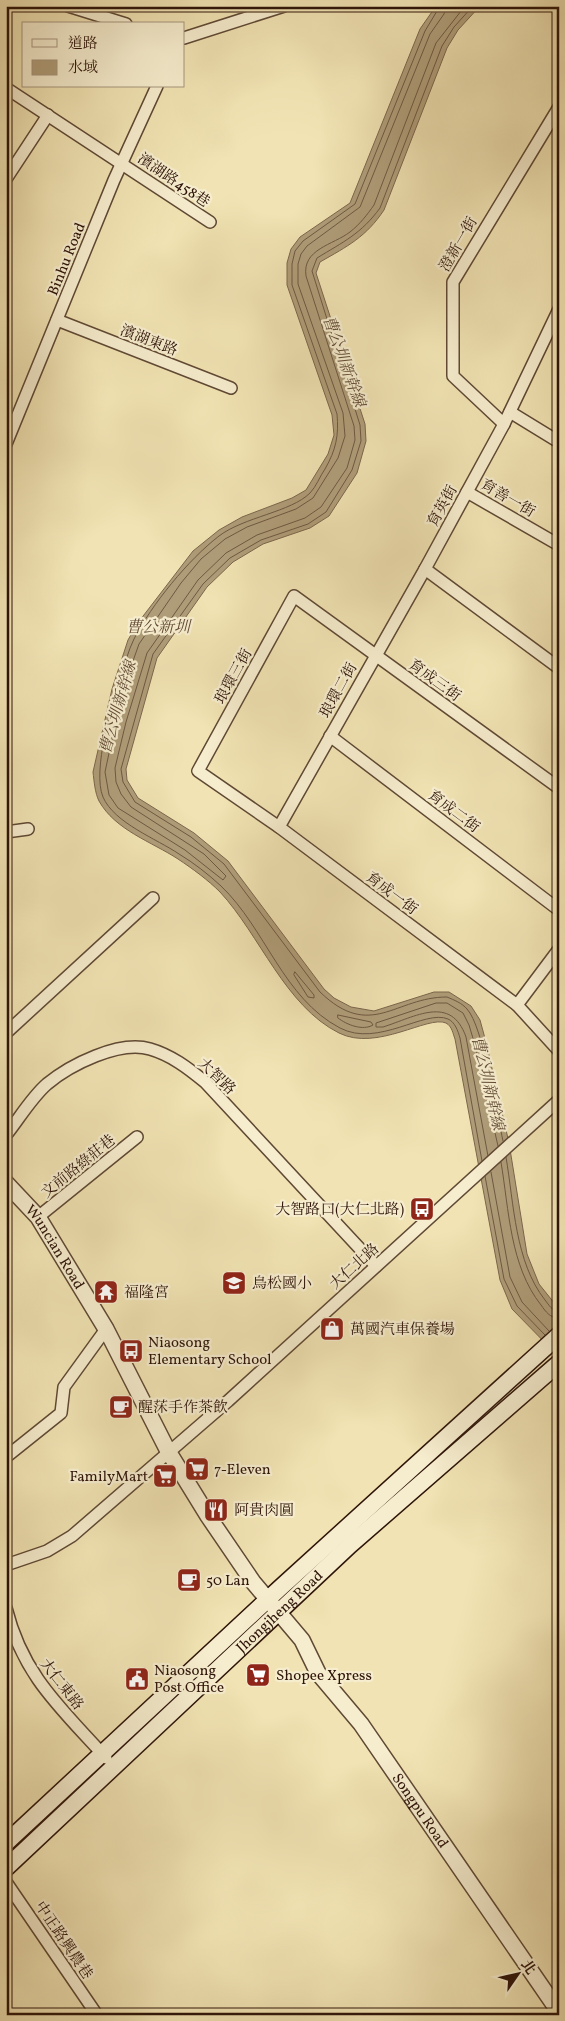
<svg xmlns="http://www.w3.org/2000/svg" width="565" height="2021" viewBox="0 0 565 2021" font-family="Vollkorn,'Noto Serif TC',serif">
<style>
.water{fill:#af9d79;stroke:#7b664c}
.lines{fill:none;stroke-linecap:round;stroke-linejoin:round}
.shore{stroke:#6e5841;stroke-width:1}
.minor-casing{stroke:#5f4834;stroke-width:14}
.tertiary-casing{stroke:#5f4834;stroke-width:18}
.secondary-casing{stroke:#2e1409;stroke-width:19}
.minor{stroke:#f6edce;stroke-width:11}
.tertiary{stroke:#f6edce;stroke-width:15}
.secondary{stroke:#f6edce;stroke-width:16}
.labels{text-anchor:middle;stroke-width:4.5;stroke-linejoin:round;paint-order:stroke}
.street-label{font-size:15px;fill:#2e1409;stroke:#f6edce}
.poi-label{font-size:15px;fill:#2e1409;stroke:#f6edce;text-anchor:start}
.water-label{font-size:16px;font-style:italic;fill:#624b36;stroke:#f6edce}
</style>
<rect width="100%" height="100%" fill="#f1e3b3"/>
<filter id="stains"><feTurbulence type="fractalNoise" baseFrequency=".004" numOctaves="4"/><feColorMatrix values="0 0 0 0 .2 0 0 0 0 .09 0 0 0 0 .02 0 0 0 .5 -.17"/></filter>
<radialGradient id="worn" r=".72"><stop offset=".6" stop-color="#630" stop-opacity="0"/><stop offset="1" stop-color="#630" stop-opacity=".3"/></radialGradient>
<!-- water -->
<path class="water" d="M436,6H480L458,30L447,48L384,210C366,237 348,246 320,262L316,273L365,424L366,441L357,473L329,516L310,528L263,544L233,562L207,587L157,658L126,769L127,780L138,798L194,833L228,861L324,989L334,998L351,1007L374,1011L434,992H449L471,1006L480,1020L486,1042L509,1143L527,1254L539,1284L559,1309V1357L512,1309L500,1280L455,1039C453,1034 452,1026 446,1023C428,1015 377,1052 339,1033C285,1006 260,935 220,892C208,880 193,869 178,859C152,842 115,830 99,801C95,793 94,781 93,772L112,689L128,640L137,624L193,551L219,530L242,517L292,498L306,490L328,454L334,435L332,415L287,285V263L291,249L300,237L350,203L420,29Z"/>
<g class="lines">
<!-- shore -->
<g class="shore">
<path d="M440,6L425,31L355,204L303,241L295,251L292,264V285L337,414C339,435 336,450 325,469C320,476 316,487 310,493C291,512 244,517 219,536C188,560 152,604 134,639C128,651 125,664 121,676C112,703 92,771 103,797C114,823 157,839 179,854C194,863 208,874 221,886C266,929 283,998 340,1028C378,1048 425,1009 448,1019C455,1022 458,1031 460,1038L482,1161"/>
<path d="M446,6L444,14L430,34L360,207L307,246L301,254L298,264V284L343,413L345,436L338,458L313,498L296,509L247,527L225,539L201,559L181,583L139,644L122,692L105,772L109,795L118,808L185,850L223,880L226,876L204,854L131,807L121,794L116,782L115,768L126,722L147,653L198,580L226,553L257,535L305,518L321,507L347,468L355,440L354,426L306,276C302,249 333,245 350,232C360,224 367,215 374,205L436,43L465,6"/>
<path d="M473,6L454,27L442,46L380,208C361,234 343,242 317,258L312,271L360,425L361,441L352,470L326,512L308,524L261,540L230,558L203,584L153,654L121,769L123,782L135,802L191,837L224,864L320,992C371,1041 395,997 447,997C454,1000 462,1003 467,1009C483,1026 497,1114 503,1141"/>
<polygon points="295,972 314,995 314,998 308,997 294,975"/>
<path d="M338,1015L371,1022L373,1025C363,1031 347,1025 338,1018Z"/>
<path d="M488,1156L466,1037C451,994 415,1017 383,1027H376V1023L436,1003H447L463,1013L469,1025L475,1045L498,1146"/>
<path d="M506,1157C514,1204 515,1262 545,1300C549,1305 552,1311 559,1312"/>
<path d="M501,1162C509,1210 510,1266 541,1305C546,1312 550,1318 559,1318"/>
<polyline points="491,1172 510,1277 522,1302 549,1331"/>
<polyline points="485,1176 504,1279 517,1306 545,1335"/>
</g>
<defs>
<g id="minor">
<polyline points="68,6 126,24"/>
<polyline points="184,38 284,6"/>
<polyline points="6,88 210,222"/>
<polyline points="6,179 48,115"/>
<polyline points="559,309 504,424 425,569 559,668"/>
<polyline points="57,320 231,388"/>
<polyline points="510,412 559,442"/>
<polyline points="504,424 453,376 453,282 559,107"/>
<polyline points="6,444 114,180 157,86"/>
<polyline points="467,492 559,545"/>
<polyline points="330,736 559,910"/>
<polyline points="559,788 294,596 198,771 279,827 517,1005 559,1051"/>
<polyline points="279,827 425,569"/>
<polyline points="6,832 28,829"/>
<polyline points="517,1005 559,949"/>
<polyline points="6,1033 153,898"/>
<path d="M6,1135C19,1119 31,1098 47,1084C70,1065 119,1040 150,1049C171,1055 188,1068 205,1082L376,1266"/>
<polyline points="38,1217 137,1137"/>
<polyline points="6,1457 61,1413 64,1387 106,1329"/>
<polyline points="6,1565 47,1551 72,1536 228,1401 559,1100"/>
<path d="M6,1608C23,1676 61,1708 106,1758"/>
<polyline points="6,1882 97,2015"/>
</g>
<g id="tertiary">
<path id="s1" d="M6,1183L38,1217L106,1329L168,1451L208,1516L253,1582L302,1640L318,1673L361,1724L559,2012"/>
</g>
<g id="secondary">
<polyline points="6,1843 279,1589 559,1335"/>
<path id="s2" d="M6,1868L350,1545L559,1363"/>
</g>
</defs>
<!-- minor casing -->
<use href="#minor" class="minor-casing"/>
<!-- tertiary casing -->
<use href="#tertiary" class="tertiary-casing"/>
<!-- secondary casing -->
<use href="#secondary" class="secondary-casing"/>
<!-- minor -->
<use href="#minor" class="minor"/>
<!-- tertiary -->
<use href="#tertiary" class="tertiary"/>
<!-- secondary -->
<use href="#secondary" class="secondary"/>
</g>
<!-- icons -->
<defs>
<symbol id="bus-square" viewBox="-11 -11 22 22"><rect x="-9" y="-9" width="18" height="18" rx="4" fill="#8f2418" stroke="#f6edce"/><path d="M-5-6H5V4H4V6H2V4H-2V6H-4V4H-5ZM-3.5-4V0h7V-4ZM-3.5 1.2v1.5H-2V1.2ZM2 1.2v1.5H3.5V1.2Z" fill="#fff"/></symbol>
<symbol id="school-square" viewBox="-11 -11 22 22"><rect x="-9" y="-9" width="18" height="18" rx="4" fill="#8f2418" stroke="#f6edce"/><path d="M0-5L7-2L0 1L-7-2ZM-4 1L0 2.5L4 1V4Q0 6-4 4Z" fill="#fff"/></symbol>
<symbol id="temple-square" viewBox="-11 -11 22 22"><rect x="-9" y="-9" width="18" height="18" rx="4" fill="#8f2418" stroke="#f6edce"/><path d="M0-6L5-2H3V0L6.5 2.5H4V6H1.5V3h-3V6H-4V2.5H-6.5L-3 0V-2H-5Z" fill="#fff"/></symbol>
<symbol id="shop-square" viewBox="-11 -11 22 22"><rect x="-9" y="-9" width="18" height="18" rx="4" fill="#8f2418" stroke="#f6edce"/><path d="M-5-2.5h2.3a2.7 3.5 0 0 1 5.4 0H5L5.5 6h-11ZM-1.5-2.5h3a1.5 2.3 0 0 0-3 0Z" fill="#fff"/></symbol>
<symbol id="cafe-square" viewBox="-11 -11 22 22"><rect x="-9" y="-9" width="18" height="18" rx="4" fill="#8f2418" stroke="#f6edce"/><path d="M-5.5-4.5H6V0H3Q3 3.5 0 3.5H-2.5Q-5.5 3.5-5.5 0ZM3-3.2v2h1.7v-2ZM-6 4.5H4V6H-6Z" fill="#fff"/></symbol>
<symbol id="supermarket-square" viewBox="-11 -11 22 22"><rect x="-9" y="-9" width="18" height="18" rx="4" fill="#8f2418" stroke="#f6edce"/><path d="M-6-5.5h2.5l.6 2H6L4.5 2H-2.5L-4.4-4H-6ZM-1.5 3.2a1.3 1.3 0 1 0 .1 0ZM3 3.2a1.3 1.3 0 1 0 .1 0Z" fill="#fff"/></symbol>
<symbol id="restaurant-square" viewBox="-11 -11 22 22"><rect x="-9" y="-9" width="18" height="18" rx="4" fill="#8f2418" stroke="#f6edce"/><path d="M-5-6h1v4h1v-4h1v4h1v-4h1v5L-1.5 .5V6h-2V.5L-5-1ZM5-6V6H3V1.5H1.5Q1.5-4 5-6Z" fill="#fff"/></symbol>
<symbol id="civic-square" viewBox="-11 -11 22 22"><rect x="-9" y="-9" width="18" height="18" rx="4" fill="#8f2418" stroke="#f6edce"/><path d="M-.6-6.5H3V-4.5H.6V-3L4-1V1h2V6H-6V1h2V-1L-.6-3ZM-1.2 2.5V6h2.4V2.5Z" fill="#fff"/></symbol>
</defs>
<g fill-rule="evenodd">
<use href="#bus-square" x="408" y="1195" width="28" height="28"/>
<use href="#school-square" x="220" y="1269" width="28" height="28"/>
<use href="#temple-square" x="92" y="1278" width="28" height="28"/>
<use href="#shop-square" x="318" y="1315" width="28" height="28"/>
<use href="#bus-square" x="117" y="1337" width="28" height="28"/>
<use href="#cafe-square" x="107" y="1393" width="28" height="28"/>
<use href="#supermarket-square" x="183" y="1455" width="28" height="28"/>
<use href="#supermarket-square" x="151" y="1462" width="28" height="28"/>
<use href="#restaurant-square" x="202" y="1496" width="28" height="28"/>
<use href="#cafe-square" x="175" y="1566" width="28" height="28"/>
<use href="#supermarket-square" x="244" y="1661" width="28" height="28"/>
<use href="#civic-square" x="123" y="1665" width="28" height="28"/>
</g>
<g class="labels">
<!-- street labels -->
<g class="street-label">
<text transform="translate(174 180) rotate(34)" y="5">濱湖路458巷</text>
<text transform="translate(458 244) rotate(-60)" y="5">澄新一街</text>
<text transform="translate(66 259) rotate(-68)" y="5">Binhu Road</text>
<text transform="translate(149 340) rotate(21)" y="5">濱湖東路</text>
<text transform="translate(508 498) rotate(30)" y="5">育善一街</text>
<text transform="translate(442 506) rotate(-61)" y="5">育英街</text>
<text transform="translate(233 676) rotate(-61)" y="5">琅環三街</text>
<text transform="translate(435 680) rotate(36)" y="5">育成三街</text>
<text transform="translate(338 690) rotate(-61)" y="5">琅環二街</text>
<text transform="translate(454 811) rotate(37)" y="5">育成二街</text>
<text transform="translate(392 893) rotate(37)" y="5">育成一街</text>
<text transform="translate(217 1076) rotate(44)" y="5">大智路</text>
<text transform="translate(78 1166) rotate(-39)" y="5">文前路綠莊巷</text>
<text dy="5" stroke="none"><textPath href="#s1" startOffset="81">Wuncian Road</textPath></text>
<text transform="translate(354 1266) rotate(-42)" y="5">大仁北路</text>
<text dy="5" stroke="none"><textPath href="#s2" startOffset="375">Jhongjheng Road</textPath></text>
<text transform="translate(62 1684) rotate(52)" y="5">大仁東路</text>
<text dy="5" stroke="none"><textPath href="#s1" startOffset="755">Songpu Road</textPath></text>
<text transform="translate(64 1940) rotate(56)" y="5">中正路興農巷</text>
</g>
<!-- poi labels -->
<g class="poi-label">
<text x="404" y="1214" text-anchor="end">大智路口(大仁北路)</text>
<text x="252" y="1288">鳥松國小</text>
<text x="124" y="1297">福隆宮</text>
<text x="350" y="1334">萬國汽車保養場</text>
<text x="148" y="1347">Niaosong<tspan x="148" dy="17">Elementary School</tspan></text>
<text x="138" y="1412">醒莯手作茶飲</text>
<text x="214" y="1474">7-Eleven</text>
<text x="148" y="1481" text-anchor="end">FamilyMart</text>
<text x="234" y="1515">阿貴肉圓</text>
<text x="206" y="1585">50 Lan</text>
<text x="154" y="1675">Niaosong<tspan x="154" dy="17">Post Office</tspan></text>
<text x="276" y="1680">Shopee Xpress</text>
</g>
<!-- water labels -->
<g class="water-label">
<text transform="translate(345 361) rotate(70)" y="6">曹公圳新幹線</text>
<text x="158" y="632">曹公新圳</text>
<text transform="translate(117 707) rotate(-74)" y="6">曹公圳新幹線</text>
<text transform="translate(489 1083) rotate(77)" y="6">曹公圳新幹線</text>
</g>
</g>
<!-- margin -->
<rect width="565" height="2021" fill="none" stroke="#f1e3b3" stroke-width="25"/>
<rect x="8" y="8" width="550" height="2006" fill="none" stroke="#2e1409" stroke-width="2.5"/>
<rect x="12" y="12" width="540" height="1996" fill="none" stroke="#2e1409"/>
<!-- legend -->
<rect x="22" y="22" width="162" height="65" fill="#f6edce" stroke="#a6967f"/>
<rect x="32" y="39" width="25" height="8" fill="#f6edce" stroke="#a6967f"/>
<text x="68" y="48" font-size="15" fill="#2e1409">道路</text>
<rect x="32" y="60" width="25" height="15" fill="#af9d79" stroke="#a6967f"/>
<text x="68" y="72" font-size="15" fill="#2e1409">水域</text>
<!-- north arrow -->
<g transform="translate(518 1974) rotate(56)" stroke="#f6edce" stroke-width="4" paint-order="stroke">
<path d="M0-4L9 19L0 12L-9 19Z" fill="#2e1409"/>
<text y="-8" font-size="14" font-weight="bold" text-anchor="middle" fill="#2e1409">北</text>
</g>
<rect width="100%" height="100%" filter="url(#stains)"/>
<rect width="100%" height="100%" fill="url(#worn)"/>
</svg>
